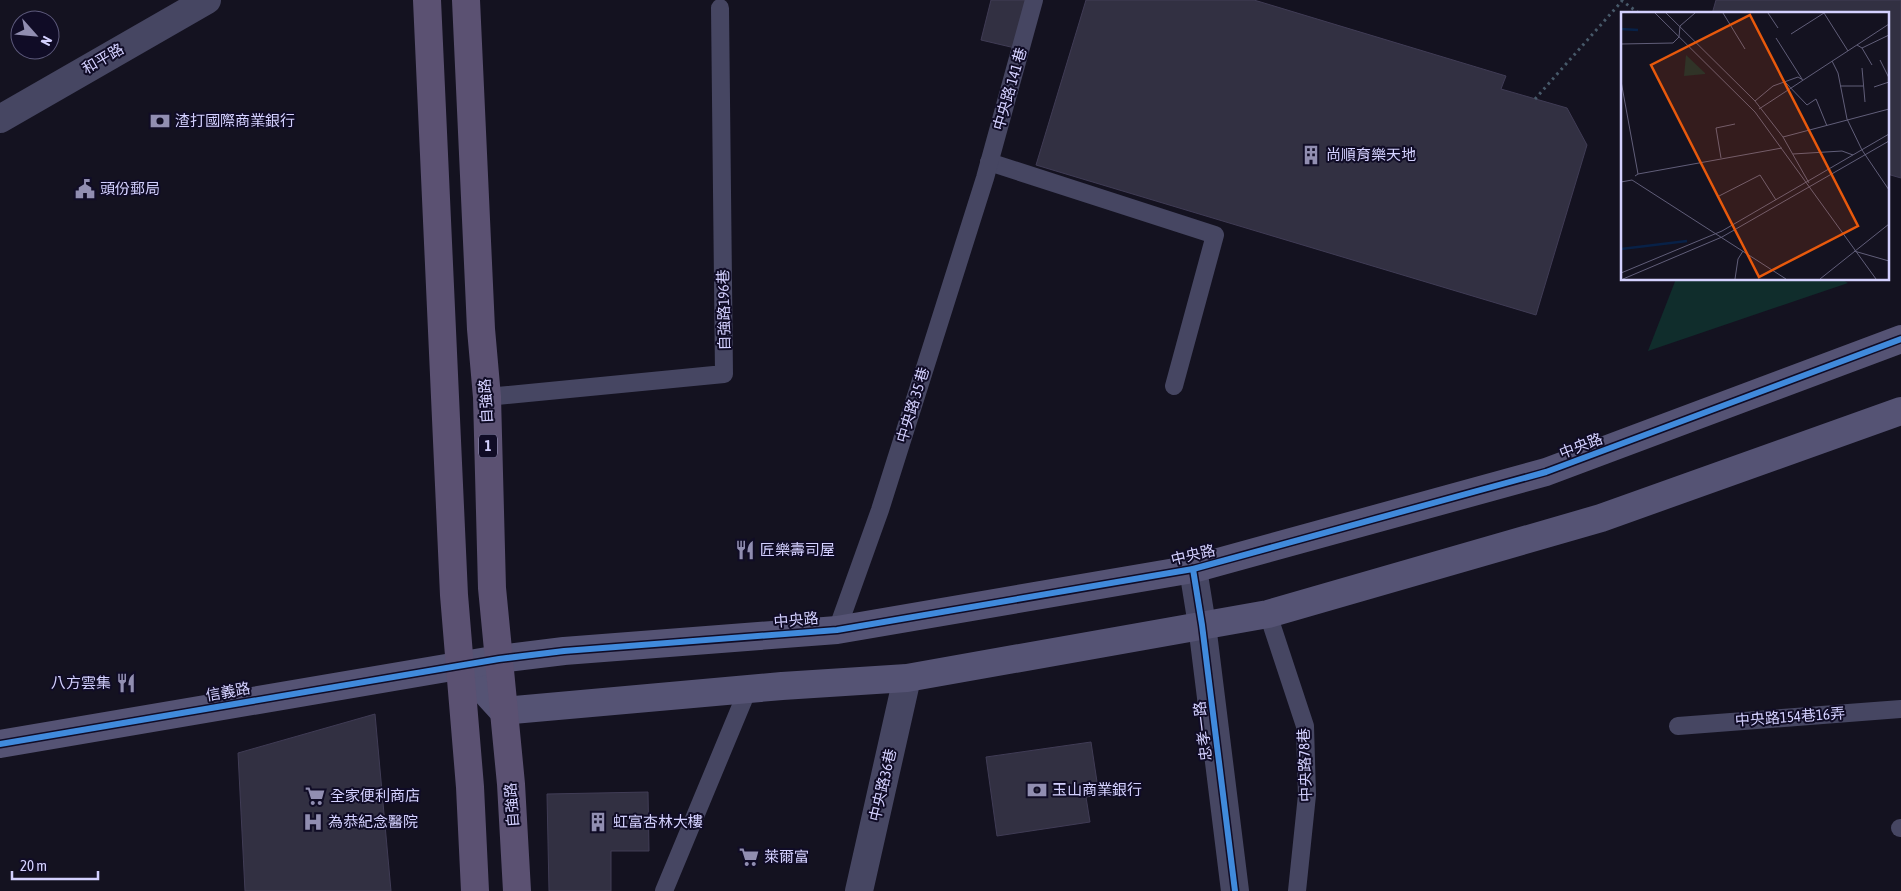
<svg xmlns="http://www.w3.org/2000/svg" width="1901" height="891" viewBox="0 0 1901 891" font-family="'Asap Condensed','Noto Sans TC',sans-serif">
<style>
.green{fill:#102d2c}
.building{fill:#323042;stroke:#403c55}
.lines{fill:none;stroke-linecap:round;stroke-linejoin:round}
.path{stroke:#475969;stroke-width:3;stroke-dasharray:2.5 4;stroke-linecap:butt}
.lane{stroke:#464662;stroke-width:18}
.street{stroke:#464662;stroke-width:28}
.secondary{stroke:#555374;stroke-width:28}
.primary{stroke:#5b5172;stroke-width:28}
.cycleway-casing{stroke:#100c26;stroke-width:9}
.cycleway{stroke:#408adc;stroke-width:6}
.labels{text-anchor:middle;stroke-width:4;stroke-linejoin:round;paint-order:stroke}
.shield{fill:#100c26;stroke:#9996be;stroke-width:1}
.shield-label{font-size:14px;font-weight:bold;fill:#d4d1ff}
.street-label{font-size:15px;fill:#d4d1ff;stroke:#100c26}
.poi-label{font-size:15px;fill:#d4d1ff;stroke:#100c26;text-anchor:start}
.inset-river{fill:none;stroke:#082147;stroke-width:2.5}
.inset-road{fill:none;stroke:#615e79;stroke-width:1}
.view{fill:#e8590c;fill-opacity:0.15;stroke:#e8590c;stroke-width:2.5}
.inset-edge{fill:none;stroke:#d4d1ff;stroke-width:2.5}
</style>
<rect width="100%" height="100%" fill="#141220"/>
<!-- green -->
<polygon class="green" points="1676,279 1841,279 1848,283 1648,351"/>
<!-- building -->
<g class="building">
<polygon points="991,0 1028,0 1015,48 981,40"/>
<polygon points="1086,0 1254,0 1506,76 1501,89 1567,108 1587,145 1536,315 1036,165"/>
<polygon points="1716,0 1901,0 1901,178 1887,174 1887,14 1712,14"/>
<polygon points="375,714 391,891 245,891 238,753"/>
<polygon points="1091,742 1099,795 1086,797 1090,822 997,836 986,757"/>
<polygon points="648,792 649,851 611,851 611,891 549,891 547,794"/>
</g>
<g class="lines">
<!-- path -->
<g class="path">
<polyline points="1621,0 1640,14"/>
<polyline points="1535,99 1622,1"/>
</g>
<!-- lane -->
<g class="lane">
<polyline points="989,162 1215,235 1174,386"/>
<polyline points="487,397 724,374 720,8"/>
<polyline points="1268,614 1305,726 1307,795 1297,891"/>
<polyline points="837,630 880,510 985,178 1034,0"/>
<polyline points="1678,726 1901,709"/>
<polyline points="1900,828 1901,828"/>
<polyline points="664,891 748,689"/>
</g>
<!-- street -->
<g class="street">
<polyline points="0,119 207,0"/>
<polyline points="1193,569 1202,625 1235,891"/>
<polyline points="859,891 907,678"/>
</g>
<!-- secondary -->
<g class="secondary">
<polyline points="461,665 503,711 782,686 907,678 1268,614 1601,518 1901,411"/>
<polyline points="0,744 499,659 564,651 837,630 1193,569 1546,472 1901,339"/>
</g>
<!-- primary -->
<g class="primary">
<polyline points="427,0 454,595 470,787 475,891"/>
<polyline points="466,0 481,329 487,397 492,588 511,784 517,891"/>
</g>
<defs>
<g id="cycleway">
<polyline points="1193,569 1202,625 1235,891"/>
<polyline points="0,744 499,659 564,651 837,630 1193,569 1546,472 1901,339"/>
</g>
</defs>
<!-- cycleway casing -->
<use href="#cycleway" class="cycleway-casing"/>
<!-- cycleway -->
<use href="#cycleway" class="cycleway"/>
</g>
<!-- icons -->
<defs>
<symbol id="bank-bare" viewBox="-9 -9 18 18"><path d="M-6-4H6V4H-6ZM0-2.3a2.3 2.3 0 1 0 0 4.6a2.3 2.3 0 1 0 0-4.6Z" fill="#918eb1" stroke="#100c26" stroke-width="2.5" paint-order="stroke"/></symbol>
<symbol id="building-bare" viewBox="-9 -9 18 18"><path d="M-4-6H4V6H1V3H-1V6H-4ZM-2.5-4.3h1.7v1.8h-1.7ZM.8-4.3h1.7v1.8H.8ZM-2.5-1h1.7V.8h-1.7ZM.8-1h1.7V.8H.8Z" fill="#918eb1" stroke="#100c26" stroke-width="2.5" paint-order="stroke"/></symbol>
<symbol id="civic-bare" viewBox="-9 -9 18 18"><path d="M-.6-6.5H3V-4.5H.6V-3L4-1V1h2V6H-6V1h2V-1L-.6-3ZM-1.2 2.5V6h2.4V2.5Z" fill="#918eb1" stroke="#100c26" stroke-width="2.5" paint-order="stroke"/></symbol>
<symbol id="restaurant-bare" viewBox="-9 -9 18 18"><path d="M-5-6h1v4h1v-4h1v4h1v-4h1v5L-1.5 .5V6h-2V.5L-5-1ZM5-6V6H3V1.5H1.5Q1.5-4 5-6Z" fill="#918eb1" stroke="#100c26" stroke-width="2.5" paint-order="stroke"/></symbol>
<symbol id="supermarket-bare" viewBox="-9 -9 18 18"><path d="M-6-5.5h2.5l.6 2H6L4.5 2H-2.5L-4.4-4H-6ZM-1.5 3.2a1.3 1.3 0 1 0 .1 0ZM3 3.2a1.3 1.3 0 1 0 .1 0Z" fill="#918eb1" stroke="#100c26" stroke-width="2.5" paint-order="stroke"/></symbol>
<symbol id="hospital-bare" viewBox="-9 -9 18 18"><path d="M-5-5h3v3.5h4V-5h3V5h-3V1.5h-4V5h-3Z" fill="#918eb1" stroke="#100c26" stroke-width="2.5" paint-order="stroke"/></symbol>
</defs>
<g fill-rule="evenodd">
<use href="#bank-bare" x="146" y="107" width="28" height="28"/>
<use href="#building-bare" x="1297" y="141" width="28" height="28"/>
<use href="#civic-bare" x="71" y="175" width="28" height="28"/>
<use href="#restaurant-bare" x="731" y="536" width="28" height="28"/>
<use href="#restaurant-bare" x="112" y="669" width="28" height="28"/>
<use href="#bank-bare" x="1023" y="776" width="28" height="28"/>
<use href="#supermarket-bare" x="301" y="782" width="28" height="28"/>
<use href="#hospital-bare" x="299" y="808" width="28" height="28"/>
<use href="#building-bare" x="584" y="808" width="28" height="28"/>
<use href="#supermarket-bare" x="735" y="843" width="28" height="28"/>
</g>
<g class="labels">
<!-- shield labels -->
<rect class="shield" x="479" y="434.5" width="18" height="23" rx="4"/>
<g class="shield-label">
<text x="488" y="451">1</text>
</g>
<!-- street labels -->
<g class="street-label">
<text transform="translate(103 59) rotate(-30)" y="5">和平路</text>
<text transform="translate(1010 89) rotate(-74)" y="5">中央路 141 巷</text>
<text transform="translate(724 310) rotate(-91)" y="5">自強路196巷</text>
<text transform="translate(486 401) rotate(-93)" y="5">自強路</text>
<text transform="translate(913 405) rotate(-73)" y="5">中央路 35 巷</text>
<text transform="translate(1581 446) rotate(-21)" y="5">中央路</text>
<text transform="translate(1193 555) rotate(-13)" y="5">中央路</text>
<text transform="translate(796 620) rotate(-5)" y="5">中央路</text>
<text transform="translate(228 692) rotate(-10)" y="5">信義路</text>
<text transform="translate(1790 717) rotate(-4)" y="5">中央路154巷16弄</text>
<text transform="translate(1203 731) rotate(-97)" y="5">忠孝一路</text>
<text transform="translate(1305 765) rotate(-92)" y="5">中央路78巷</text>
<text transform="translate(883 785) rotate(-77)" y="5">中央路36巷</text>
<text transform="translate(512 805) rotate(-94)" y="5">自強路</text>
</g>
<!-- poi labels -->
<g class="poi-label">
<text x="175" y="126">渣打國際商業銀行</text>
<text x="1326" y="160">尚順育樂天地</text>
<text x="100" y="194">頭份郵局</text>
<text x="760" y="555">匠樂壽司屋</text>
<text x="111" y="688" text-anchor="end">八方雲集</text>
<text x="1052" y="795">玉山商業銀行</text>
<text x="330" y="801">全家便利商店</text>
<text x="328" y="827">為恭紀念醫院</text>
<text x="613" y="827">虹富杏林大樓</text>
<text x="764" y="862">萊爾富</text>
</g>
</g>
<!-- overview -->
<g transform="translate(1621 12)">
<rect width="268" height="268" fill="#141220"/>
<path d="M65,43L84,61V62L63,64Z" fill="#102d2c"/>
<path class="inset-river" d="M0,17L17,18M0,237L66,229"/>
<path class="inset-road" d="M34,1L134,100L255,267M45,1L134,89L162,125L188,171M102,1L124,37M147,1L157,16M203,1L227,39M170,22L203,1M155,26L181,67M0,32L52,31L58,25L59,14L74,1M236,33L241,36L268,23M241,36L251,53M259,48L268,66M211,49L217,61L226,107L241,138L268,178M241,56L244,90M0,69L17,162L14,164M164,70L186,93L195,87L206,114M219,74H242M253,75L268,70M134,89L152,74L177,65L182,68M138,97L268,12M162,125L268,97M172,142L221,139L232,143M100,146L95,116L114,112M17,162L161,136M0,170L11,168L165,267M98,184L139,163L155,188M233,239L268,249M0,261L101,219L268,122M2,267L101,225L268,129M114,267L117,247L122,239M199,267L268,212"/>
<path class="view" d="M129,3L237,214L138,265L30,53Z"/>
<rect width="268" height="268" class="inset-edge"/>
</g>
<!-- north arrow -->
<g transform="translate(35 35) rotate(117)"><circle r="24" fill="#100c26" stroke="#5e5b7d"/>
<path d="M0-4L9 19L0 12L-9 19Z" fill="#918eb1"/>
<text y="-8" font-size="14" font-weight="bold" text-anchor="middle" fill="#d4d1ff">N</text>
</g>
<!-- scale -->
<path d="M12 871v8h86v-8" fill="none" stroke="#d4d1ff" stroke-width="2.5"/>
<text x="20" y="871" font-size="15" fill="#d4d1ff" stroke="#100c26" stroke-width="4" paint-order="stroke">20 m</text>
</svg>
